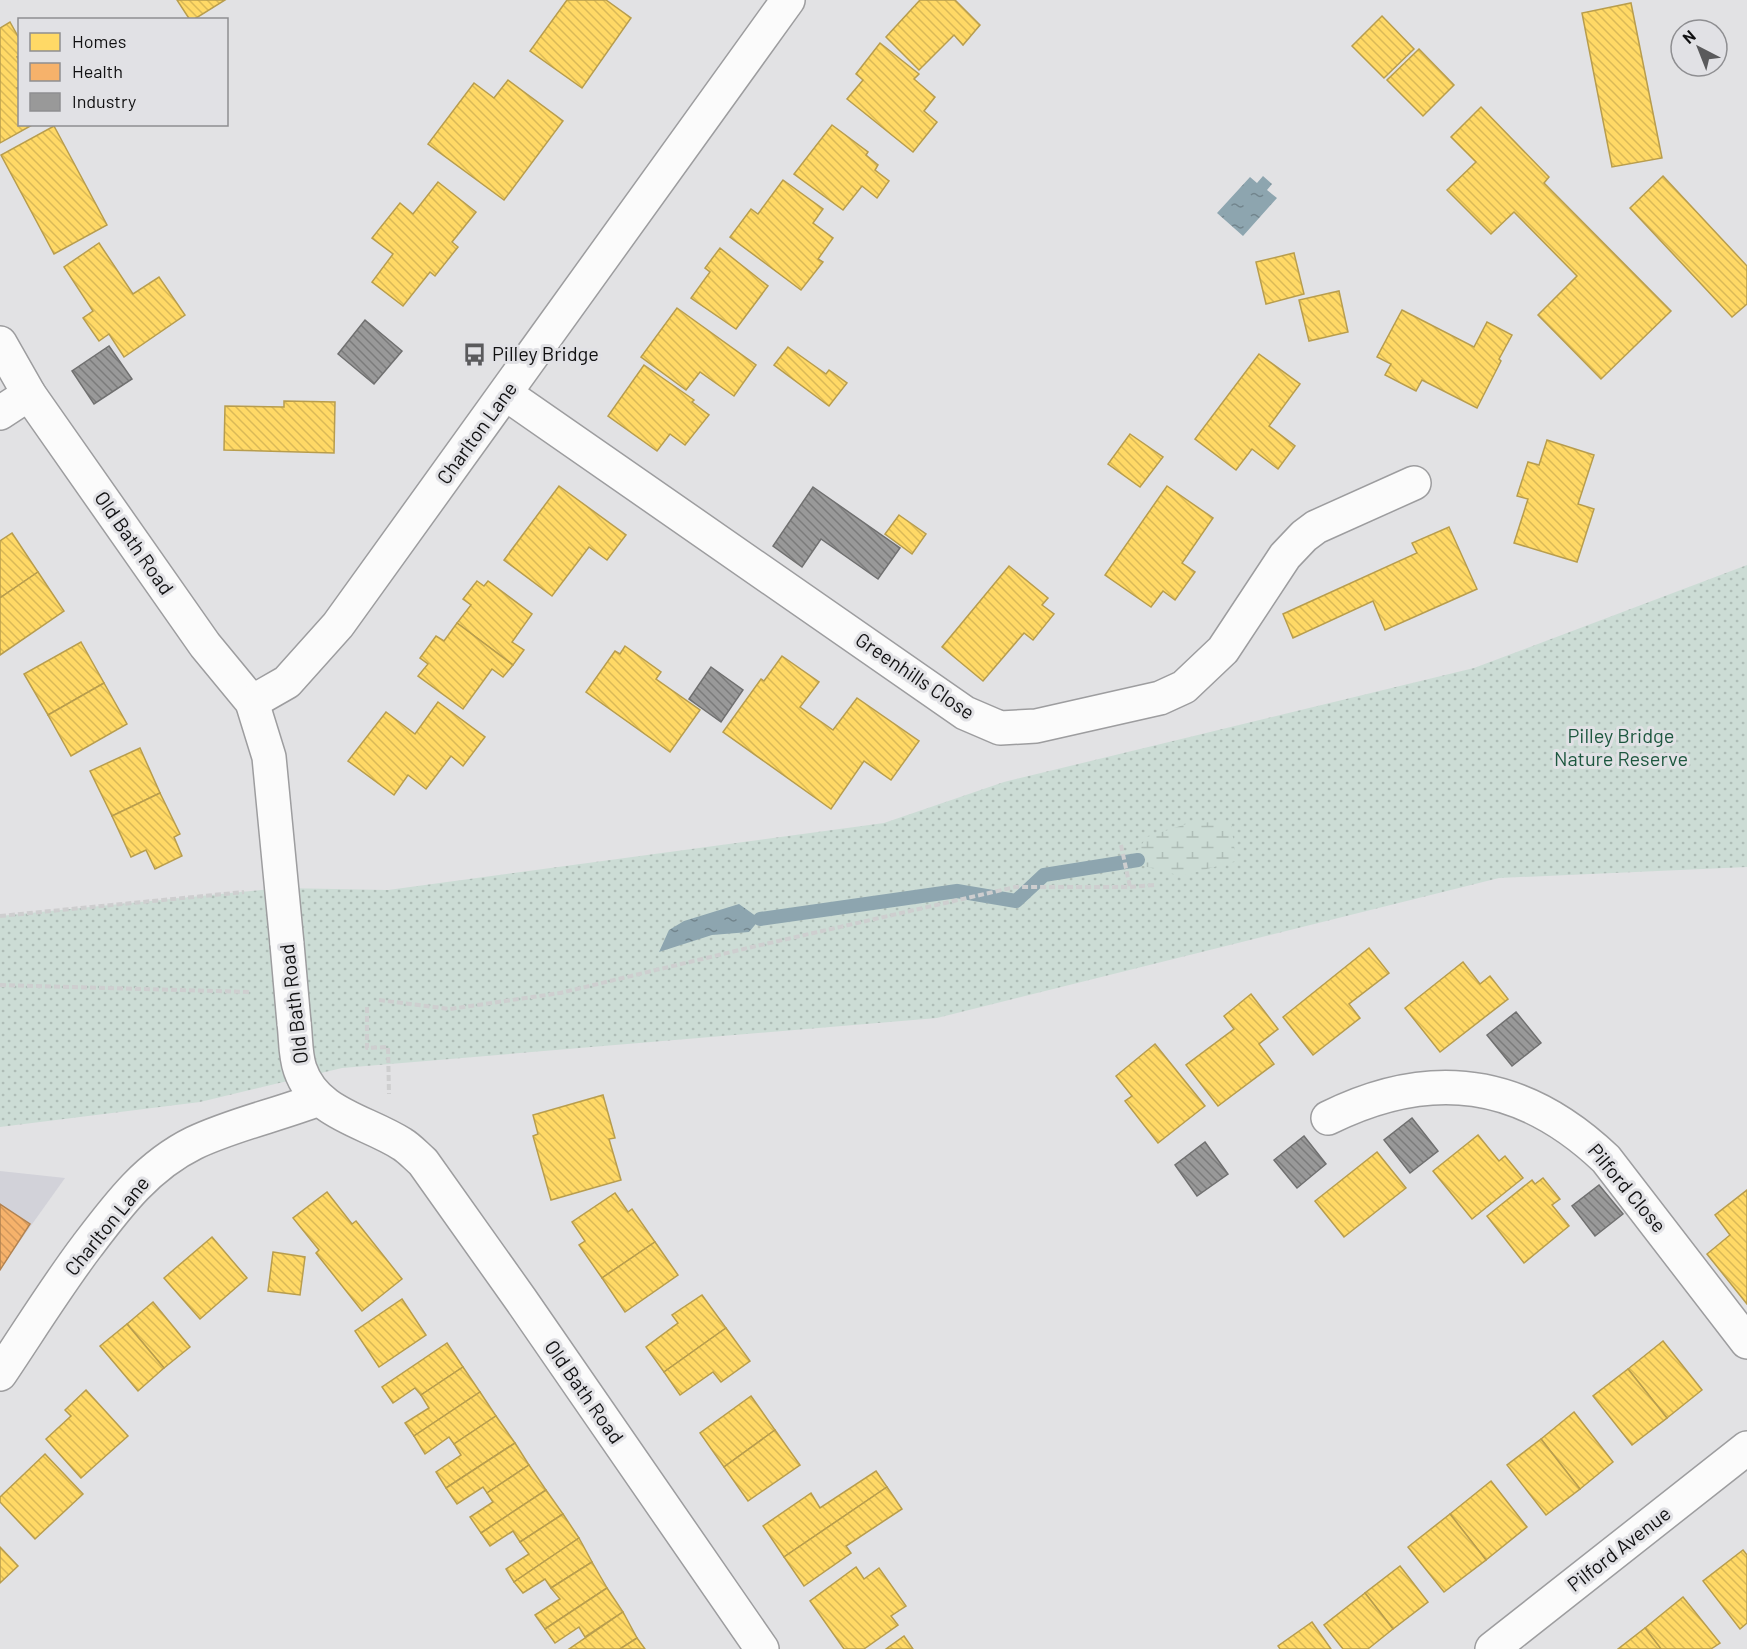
<svg xmlns="http://www.w3.org/2000/svg" width="1747" height="1649" viewBox="0 0 1747 1649" font-family="Barlow,sans-serif">
<style>
.built{fill:#d2d2d9}
.grass{fill:url(#grass-dots)}
.wetland{fill:url(#wetland-marsh)}
.water{fill:url(#water-ripples)}
.homes{fill:url(#homes-back-hatch);stroke:#b89d4d;stroke-width:1.5}
.health{fill:url(#health-back-hatch);stroke:#b18250;stroke-width:1.5}
.industry{fill:url(#industry-back-hatch);stroke:#707070;stroke-width:1.5}
.lines{fill:none;stroke-linecap:round;stroke-linejoin:round}
.stream{stroke:#8da5af;stroke-width:14}
.minor-casing{stroke:#9d9d9f;stroke-width:36}
.path{stroke:#cececf;stroke-width:4;stroke-dasharray:6 3;stroke-linecap:butt}
.minor{stroke:#fbfbfb;stroke-width:33}
.minor-bridge-casing{stroke:#9d9d9f;stroke-width:36;stroke-linecap:butt}
.minor-bridge{stroke:#fbfbfb;stroke-width:33}
.labels{text-anchor:middle;stroke-width:6;stroke-linejoin:round;paint-order:stroke}
.poi-label{font-size:20px;fill:#111112;stroke:#e1e1e5;text-anchor:start}
.street-label{font-size:20px;fill:#111112;stroke:#e1e1e5}
.park-label{font-size:20px;fill:#1d573f;stroke:#e1e1e5}
</style>
<defs>
<pattern id="grass-dots" width="8" height="8" patternUnits="userSpaceOnUse" patternTransform="scale(1.5)"><rect width="8" height="8" fill="#ccdcd5"/><path d="M2 2h.1M6 6h.1" fill="none" stroke="#aebcb6" stroke-width="1.8" stroke-linecap="round"/></pattern>
<pattern id="wetland-marsh" width="20" height="14" patternUnits="userSpaceOnUse" patternTransform="scale(1.5)"><rect width="20" height="14" fill="#ccdcd5"/><path d="M1 5h8M5 5V1M11 12h8M15 12V8" fill="none" stroke="#aebcb6"/></pattern>
<pattern id="water-ripples" width="26" height="14" patternUnits="userSpaceOnUse" patternTransform="scale(1.5)"><rect width="26" height="14" fill="#8da5af"/><path d="M2 4q2-2 4 0t4 0M15 11q2-2 4 0t4 0" fill="none" stroke="#72858d"/></pattern>
<pattern id="homes-back-hatch" width="6" height="6" patternUnits="userSpaceOnUse" patternTransform="scale(1.5)"><rect width="6" height="6" fill="#ffd966"/><path d="M-1 5l2 2M0 0l6 6M5-1l2 2" fill="none" stroke="#dab957"/></pattern>
<pattern id="health-back-hatch" width="6" height="6" patternUnits="userSpaceOnUse" patternTransform="scale(1.5)"><rect width="6" height="6" fill="#f6b26b"/><path d="M-1 5l2 2M0 0l6 6M5-1l2 2" fill="none" stroke="#d2985c"/></pattern>
<pattern id="industry-back-hatch" width="6" height="6" patternUnits="userSpaceOnUse" patternTransform="scale(1.5)"><rect width="6" height="6" fill="#999"/><path d="M-1 5l2 2M0 0l6 6M5-1l2 2" fill="none" stroke="#7b7b7b"/></pattern>
</defs>
<rect width="100%" height="100%" fill="#e2e2e4"/>
<!-- built -->
<polygon class="built" points="0,1171 65,1178 0,1269"/>
<!-- grass -->
<polygon class="grass" points="1747,565 1747,867 1499,878 937,1018 342,1068 200,1102 0,1127 0,916 282,888 388,890 884,823 1004,782 1474,668"/>
<!-- wetland -->
<polygon class="wetland" points="1192,822 1231,823 1236,861 1181,876 1129,862 1147,837"/>
<!-- water -->
<g class="water">
<polygon points="1263,176 1272,184 1267,190 1277,198 1243,236 1217,213 1250,177 1257,183"/>
<polygon points="739,904 760,919 749,932 712,935 659,952 669,930 684,921"/>
</g>
<!-- homes -->
<g class="homes">
<polygon points="177,0 225,0 193,20 190,20"/>
<polygon points="567,0 606,0 631,18 582,88 530,51"/>
<polygon points="920,0 955,0 980,25 963,45 954,35 919,70 886,37"/>
<polygon points="1631,3 1662,158 1612,167 1582,13"/>
<polygon points="1382,16 1414,49 1384,78 1352,46"/>
<polygon points="10,22 20,40 20,56 17,57 20,61 20,87 17,88 20,93 20,124 34,124 0,143 0,28"/>
<polygon points="880,43 919,74 914,79 935,97 924,111 937,122 913,152 847,99 863,80 856,74"/>
<polygon points="1419,49 1454,85 1423,116 1387,80"/>
<polygon points="508,80 563,121 504,200 428,144 474,83 494,98"/>
<polygon points="1481,107 1549,177 1544,183 1671,311 1601,379 1538,315 1577,276 1514,212 1491,234 1447,190 1476,162 1451,137"/>
<polygon points="832,125 868,152 866,155 878,165 875,170 889,181 877,198 862,186 843,210 794,174"/>
<polygon points="54,126 107,225 54,254 1,155"/>
<polygon points="1663,176 1747,266 1747,304 1732,317 1630,208"/>
<polygon points="783,180 823,209 813,223 833,238 818,259 823,262 801,290 730,237 751,209 758,214"/>
<polygon points="438,182 476,212 452,242 458,247 435,276 430,272 403,306 372,282 393,254 372,238 400,203 413,214"/>
<polygon points="99,243 133,294 159,277 185,315 124,357 109,334 99,341 83,318 93,311 64,267"/>
<polygon points="720,248 768,286 736,329 691,298 710,272 705,268"/>
<polygon points="1294,253 1304,294 1266,304 1256,262"/>
<polygon points="1339,291 1348,332 1309,341 1299,300"/>
<polygon points="677,308 756,365 734,396 700,372 686,390 641,357"/>
<polygon points="1402,310 1474,347 1487,322 1512,335 1499,359 1501,361 1477,408 1422,380 1416,391 1385,375 1391,364 1377,357"/>
<polygon points="788,347 826,374 829,370 847,383 829,406 774,365"/>
<polygon points="1259,354 1300,384 1269,426 1295,446 1278,469 1252,449 1236,470 1195,439"/>
<polygon points="644,365 694,400 692,402 709,415 685,445 670,434 657,451 608,416"/>
<polygon points="284,401 335,402 334,453 224,450 225,406 284,407"/>
<polygon points="1130,434 1163,457 1140,487 1108,464"/>
<polygon points="1547,440 1594,455 1578,504 1594,509 1577,562 1514,543 1528,499 1517,496 1528,462 1539,465"/>
<polygon points="559,486 626,535 607,560 589,547 552,596 504,560"/>
<polygon points="1167,486 1213,518 1182,563 1195,572 1175,600 1163,591 1151,607 1105,575"/>
<polygon points="899,515 926,534 912,554 885,534"/>
<polygon points="1449,527 1477,589 1385,630 1373,601 1293,638 1283,614 1417,553 1412,543"/>
<polygon points="12,533 38,572 0,598 0,541"/>
<polygon points="1009,566 1048,598 1042,605 1054,614 1033,640 1024,633 983,681 942,647"/>
<polygon points="38,572 64,611 0,655 0,598"/>
<polygon points="477,581 484,586 488,581 532,614 512,642 524,650 513,665 457,623 471,605 463,599"/>
<polygon points="457,623 513,665 503,677 492,669 463,709 418,676 428,664 420,658 436,636 444,641"/>
<polygon points="81,642 104,683 48,715 24,674"/>
<polygon points="625,646 661,672 656,679 700,710 670,752 586,692 615,651 620,654"/>
<polygon points="782,656 819,682 800,707 833,730 857,698 919,741 891,780 864,761 831,809 723,732 761,679 764,681"/>
<polygon points="104,683 127,724 71,756 48,715"/>
<polygon points="438,702 485,737 463,766 451,756 426,789 408,775 394,795 348,761 386,712 415,734"/>
<polygon points="140,748 160,793 112,816 90,771"/>
<polygon points="160,793 180,834 174,837 182,856 155,869 146,850 131,857 112,816"/>
<polygon points="1369,948 1389,973 1349,1004 1360,1018 1313,1055 1283,1017"/>
<polygon points="1463,962 1480,984 1490,976 1508,999 1440,1052 1405,1008"/>
<polygon points="1251,994 1278,1029 1259,1044 1274,1064 1218,1106 1186,1065 1234,1029 1224,1016"/>
<polygon points="1155,1044 1205,1106 1158,1143 1125,1101 1132,1096 1116,1076"/>
<polygon points="603,1095 615,1138 609,1139 621,1180 551,1200 533,1136 538,1134 533,1115"/>
<polygon points="1478,1135 1499,1161 1505,1156 1523,1178 1472,1219 1433,1171"/>
<polygon points="1377,1152 1406,1188 1344,1237 1315,1201"/>
<polygon points="1543,1178 1560,1199 1552,1205 1569,1226 1524,1263 1487,1216 1532,1180 1535,1184"/>
<polygon points="1747,1190 1747,1304 1707,1254 1730,1235 1715,1215"/>
<polygon points="327,1192 352,1224 356,1221 402,1279 362,1311 316,1253 319,1250 293,1218"/>
<polygon points="615,1193 628,1212 632,1209 655,1242 602,1278 579,1245 585,1241 572,1222"/>
<polygon points="212,1237 247,1278 200,1319 164,1278"/>
<polygon points="655,1242 678,1275 625,1312 602,1278"/>
<polygon points="273,1252 305,1257 300,1295 268,1291"/>
<polygon points="702,1295 726,1328 664,1372 646,1347 678,1323 672,1315"/>
<polygon points="402,1299 426,1335 379,1367 355,1331"/>
<polygon points="153,1302 190,1347 164,1368 127,1324"/>
<polygon points="127,1324 164,1368 138,1391 100,1346"/>
<polygon points="726,1328 750,1361 721,1382 713,1372 680,1395 664,1372"/>
<polygon points="1663,1341 1702,1390 1667,1418 1628,1369"/>
<polygon points="447,1343 463,1367 421,1395 415,1388 393,1403 382,1387"/>
<polygon points="463,1367 480,1392 414,1436 405,1423 429,1408 421,1395"/>
<polygon points="1628,1369 1667,1418 1632,1445 1593,1396"/>
<polygon points="86,1390 128,1436 81,1478 46,1439 71,1416 65,1410"/>
<polygon points="480,1392 496,1416 454,1444 449,1437 425,1454 414,1436"/>
<polygon points="751,1396 775,1430 724,1467 700,1433"/>
<polygon points="1574,1412 1613,1462 1580,1489 1541,1439"/>
<polygon points="496,1416 515,1443 446,1488 436,1472 461,1455 454,1444"/>
<polygon points="775,1430 800,1465 748,1501 724,1467"/>
<polygon points="1541,1439 1580,1489 1546,1515 1507,1465"/>
<polygon points="515,1443 529,1465 487,1493 483,1487 457,1504 446,1488"/>
<polygon points="45,1454 83,1494 35,1539 0,1502 0,1497"/>
<polygon points="529,1465 546,1490 481,1533 470,1517 493,1502 487,1493"/>
<polygon points="876,1471 887,1487 784,1557 763,1526 811,1493 820,1508"/>
<polygon points="1491,1481 1527,1527 1486,1560 1450,1514"/>
<polygon points="887,1487 902,1509 846,1546 851,1553 804,1586 784,1557"/>
<polygon points="546,1490 563,1514 520,1542 513,1531 490,1546 481,1533"/>
<polygon points="563,1514 579,1538 514,1582 506,1569 529,1554 520,1542"/>
<polygon points="1450,1514 1486,1560 1444,1592 1408,1547"/>
<polygon points="579,1538 592,1562 551,1588 545,1579 523,1593 514,1582"/>
<polygon points="0,1547 18,1566 0,1583"/>
<polygon points="1743,1550 1747,1555 1747,1623 1740,1629 1703,1581"/>
<polygon points="592,1562 607,1588 545,1629 535,1615 560,1599 551,1588"/>
<polygon points="1400,1566 1428,1602 1393,1629 1365,1593"/>
<polygon points="856,1567 864,1579 879,1568 906,1606 891,1616 898,1625 864,1649 844,1649 810,1601"/>
<polygon points="607,1588 623,1612 585,1637 579,1627 555,1643 545,1629"/>
<polygon points="1365,1593 1393,1629 1368,1649 1343,1649 1324,1625"/>
<polygon points="1683,1597 1720,1643 1711,1649 1661,1649 1645,1628"/>
<polygon points="623,1612 637,1638 620,1649 569,1649"/>
<polygon points="1312,1622 1331,1649 1280,1649 1278,1646"/>
<polygon points="1645,1628 1661,1649 1618,1649"/>
<polygon points="904,1636 913,1649 886,1649"/>
<polygon points="637,1638 645,1649 620,1649"/>
</g>
<!-- health -->
<polygon class="health" points="0,1204 30,1224 0,1270"/>
<!-- industry -->
<g class="industry">
<polygon points="365,320 402,351 374,384 338,354"/>
<polygon points="109,346 132,379 94,404 72,371"/>
<polygon points="813,487 900,548 878,579 821,539 802,567 773,546"/>
<polygon points="711,667 743,690 721,722 689,699"/>
<polygon points="1516,1012 1541,1043 1512,1066 1487,1035"/>
<polygon points="1412,1118 1438,1151 1410,1173 1384,1140"/>
<polygon points="1304,1136 1326,1164 1297,1188 1274,1160"/>
<polygon points="1205,1142 1228,1174 1197,1196 1175,1165"/>
<polygon points="1599,1185 1623,1214 1595,1236 1572,1206"/>
</g>
<g class="lines">
<!-- stream -->
<polyline class="stream" points="760,919 957,891 1016,901 1044,875 1138,860"/>
<defs>
<g id="minor">
<polyline points="0,343 29,394 205,645 252,702 269,757 287,944"/>
<polyline points="506,394 965,713 1000,728 1036,726 1160,698 1184,687 1223,650 1285,556 1304,536 1316,527 1414,483"/>
<polyline points="0,413 29,394"/>
<polyline points="252,702 287,682 338,625 788,0"/>
<path d="M294,1023C296,1038 295,1055 300,1069C315,1114 366,1121 402,1144C409,1148 416,1156 423,1162L521,1300L762,1649"/>
<path d="M1328,1118C1431,1067 1522,1079 1606,1159L1747,1342"/>
<path d="M0,1374C29,1331 56,1287 87,1246C118,1205 147,1166 194,1143C234,1124 278,1115 319,1099"/>
<polyline points="1492,1649 1747,1448"/>
</g>
</defs>
<!-- minor casing -->
<use href="#minor" class="minor-casing"/>
<!-- path -->
<g class="path">
<polyline points="1121,845 1130,887"/>
<polyline points="0,916 244,892"/>
<polyline points="0,985 251,992"/>
<polyline points="379,1000 450,1009 560,993 752,947 1015,887 1130,887 1154,885"/>
<polyline points="367,1007 367,1048 388,1047 389,1094"/>
</g>
<!-- minor -->
<use href="#minor" class="minor"/>
<defs>
<polyline id="minor-bridge" points="287,944 294,1023"/>
</defs>
<!-- minor-bridge casing -->
<use href="#minor-bridge" class="minor-bridge-casing"/>
<!-- minor-bridge -->
<use href="#minor-bridge" class="minor-bridge"/>
</g>
<!-- icons -->
<defs>
<symbol id="bus-bare" viewBox="-9 -9 18 18"><path d="M-5-6H5V4H4V6H2V4H-2V6H-4V4H-5ZM-3.5-4V0h7V-4ZM-3.5 1.2v1.5H-2V1.2ZM2 1.2v1.5H3.5V1.2Z" fill="#5a5a5c" stroke="#e1e1e5" stroke-width="2.5" paint-order="stroke"/></symbol>
</defs>
<g fill-rule="evenodd">
<use href="#bus-bare" x="458" y="338" width="33" height="33"/>
</g>
<g class="labels">
<!-- poi labels -->
<g class="poi-label">
<text x="492" y="361">Pilley Bridge</text>
</g>
<!-- street labels -->
<g class="street-label">
<text transform="translate(477 433) rotate(-54)" y="7">Charlton Lane</text>
<text transform="translate(134 543) rotate(55)" y="7">Old Bath Road</text>
<text transform="translate(915 676) rotate(34)" y="7">Greenhills Close</text>
<text transform="translate(294 1004) rotate(-97)" y="7">Old Bath Road</text>
<text transform="translate(1627 1188) rotate(50)" y="7">Pilford Close</text>
<text transform="translate(107 1226) rotate(-51)" y="7">Charlton Lane</text>
<text transform="translate(584 1392) rotate(55)" y="7">Old Bath Road</text>
<text transform="translate(1619 1549) rotate(-38)" y="7">Pilford Avenue</text>
</g>
<!-- park labels -->
<g class="park-label">
<text x="1621" y="743">Pilley Bridge<tspan x="1621" dy="23">Nature Reserve</tspan></text>
</g>
</g>
<!-- legend -->
<rect x="18" y="18" width="210" height="108" fill="#e1e1e5" stroke="#8e8e91" stroke-width="1.5"/>
<rect x="30" y="33" width="30" height="18" fill="#ffd966" stroke="#8e8e91" stroke-width="1.5"/>
<text x="72" y="48" font-size="18" fill="#111112">Homes</text>
<rect x="30" y="63" width="30" height="18" fill="#f6b26b" stroke="#8e8e91" stroke-width="1.5"/>
<text x="72" y="78" font-size="18" fill="#111112">Health</text>
<rect x="30" y="93" width="30" height="18" fill="#999999" stroke="#8e8e91" stroke-width="1.5"/>
<text x="72" y="108" font-size="18" fill="#111112">Industry</text>
<!-- north arrow -->
<g transform="translate(1699 48) rotate(318)"><circle r="28" fill="#e1e1e5" stroke="#8e8e91" stroke-width="1.5"/>
<path d="M0-4.5L10 22L0 15L-10 22Z" fill="#5a5a5c"/>
<text y="-9" font-size="16" font-weight="bold" text-anchor="middle" fill="#111112">N</text>
</g>
</svg>
